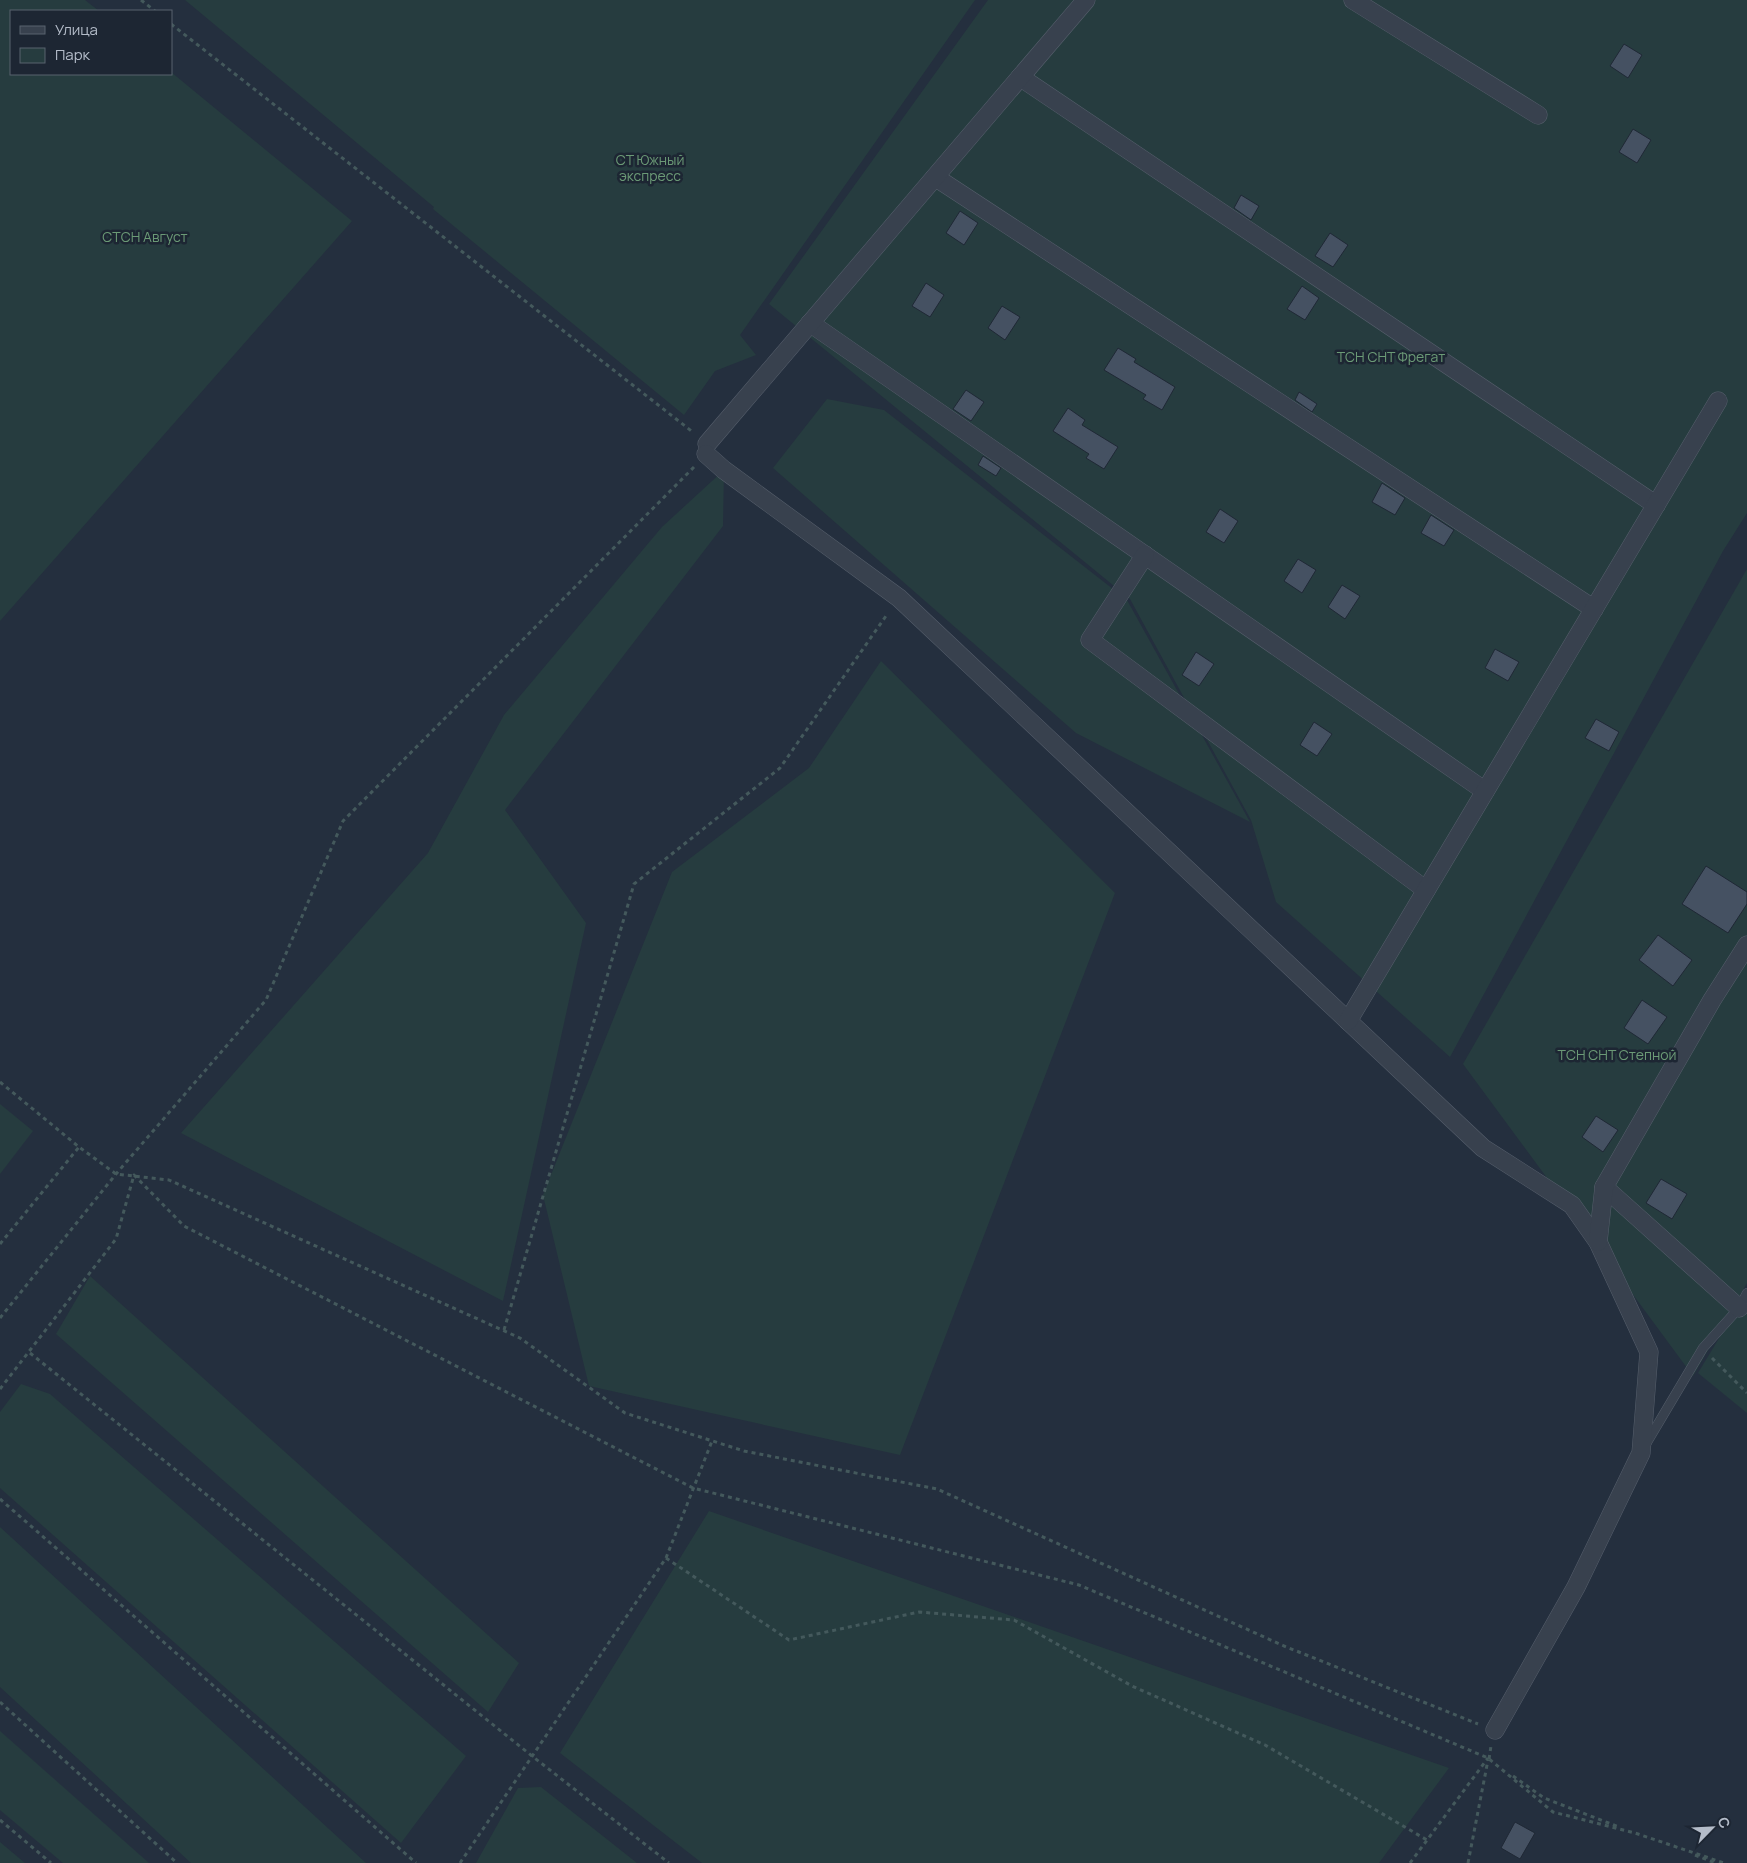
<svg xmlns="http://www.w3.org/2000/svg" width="1747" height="1863" viewBox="0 0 1747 1863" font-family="Manrope,sans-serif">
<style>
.green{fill:#263c3f}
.building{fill:#455162;stroke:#1f2835}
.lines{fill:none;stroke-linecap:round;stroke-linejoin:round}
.lane-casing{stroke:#565f6c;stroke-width:10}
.street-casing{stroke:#565f6c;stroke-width:19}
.path{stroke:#44595c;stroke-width:3;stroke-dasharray:4 4;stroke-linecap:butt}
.lane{stroke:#38414e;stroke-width:9}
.street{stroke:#38414e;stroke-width:18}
.labels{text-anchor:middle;stroke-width:5;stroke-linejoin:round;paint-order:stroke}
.park-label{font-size:14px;fill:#6b9a76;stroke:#1d2633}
</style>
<rect width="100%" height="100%" fill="#242f3e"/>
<!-- green -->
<g class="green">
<polygon points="0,0 85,0 99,11 11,11 11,74 171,74 171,72 352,221 0,621"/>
<polygon points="185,0 975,0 740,335 756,355 715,371 684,415 433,209 434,207"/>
<polygon points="988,0 1747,0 1747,513 1723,551 1450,1057 1276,902 1251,820 1130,599 769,304"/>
<polygon points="827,399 884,410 1127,600 1250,822 1076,733 773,468"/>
<polygon points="724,470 723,526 505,810 586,923 503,1301 181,1133 428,853 504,715 662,527"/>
<polygon points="1747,569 1747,1283 1693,1376 1463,1064"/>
<polygon points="881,661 1115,893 900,1455 589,1386 543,1195 672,872 809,768"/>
<polygon points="0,1104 33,1131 0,1174"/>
<polygon points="90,1276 519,1663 488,1712 56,1334"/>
<polygon points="1747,1292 1747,1413 1698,1373"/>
<polygon points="21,1384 50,1394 466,1756 401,1843 0,1488 0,1412"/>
<polygon points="709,1511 1449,1768 1379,1863 702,1863 560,1753"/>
<polygon points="0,1527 366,1863 191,1863 0,1687"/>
<polygon points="0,1731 149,1863 63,1863 0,1810"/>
<polygon points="541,1787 637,1863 476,1863 518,1788"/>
<polygon points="0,1842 25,1863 0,1863"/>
</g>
<!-- building -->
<g class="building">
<polygon points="1624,44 1642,55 1628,78 1610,66"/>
<polygon points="1633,129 1651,140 1637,163 1619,152"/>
<polygon points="1241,195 1259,206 1251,220 1234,208"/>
<polygon points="960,211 978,223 964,245 946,233"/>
<polygon points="1330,233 1348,245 1333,267 1315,256"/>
<polygon points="926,283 944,295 930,317 912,306"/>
<polygon points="1302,286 1319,298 1305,320 1287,309"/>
<polygon points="1002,306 1020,317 1005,340 988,328"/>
<polygon points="1118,348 1136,359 1134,362 1175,387 1162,410 1143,399 1146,395 1104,370"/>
<polygon points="966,390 984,402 971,421 953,409"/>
<polygon points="1299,392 1317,404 1312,412 1295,400"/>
<polygon points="1068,408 1085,420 1082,425 1118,447 1104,469 1086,458 1089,454 1053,431"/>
<polygon points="983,456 1001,468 996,476 978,465"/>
<polygon points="1382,483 1405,498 1395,515 1372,502"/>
<polygon points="1220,509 1238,521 1224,543 1206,532"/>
<polygon points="1431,515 1454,530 1444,546 1421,533"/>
<polygon points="1298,559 1316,570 1302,593 1284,581"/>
<polygon points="1342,585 1360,596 1345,619 1328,607"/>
<polygon points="1495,649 1519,662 1508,681 1485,668"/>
<polygon points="1196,652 1214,664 1199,686 1182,675"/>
<polygon points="1596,719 1619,732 1609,751 1585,738"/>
<polygon points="1314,722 1332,734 1317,756 1300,745"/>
<polygon points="1706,866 1747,892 1747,904 1728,933 1682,904"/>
<polygon points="1658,935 1692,960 1673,986 1639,960"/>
<polygon points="1642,1000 1667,1017 1648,1044 1624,1028"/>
<polygon points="1596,1116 1618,1130 1603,1152 1582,1137"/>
<polygon points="1661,1179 1687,1194 1672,1219 1646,1203"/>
<polygon points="1515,1822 1535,1833 1520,1859 1501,1848"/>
</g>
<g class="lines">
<defs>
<polyline id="lane" points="1646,1444 1703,1348 1739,1308 1747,1293"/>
<g id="street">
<polyline points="1353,0 1538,115"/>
<polyline points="1020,77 1656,505"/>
<polyline points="935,177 1594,609"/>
<polyline points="810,323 1485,791"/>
<polyline points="707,444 1086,0"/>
<polyline points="706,454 724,470 899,598 1483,1148 1572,1205 1598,1242 1649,1352 1641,1453 1576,1587 1495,1730"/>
<polyline points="1145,555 1090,640 1426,890"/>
<polyline points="1348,1021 1718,401"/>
<polyline points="1604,1187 1739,1308"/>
<polyline points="1598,1242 1604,1187 1712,1000 1747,945"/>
</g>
</defs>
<!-- lane casing -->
<use href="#lane" class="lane-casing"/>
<!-- street casing -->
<use href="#street" class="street-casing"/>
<!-- path -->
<g class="path">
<polyline points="141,0 155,11"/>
<polyline points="171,24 694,433"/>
<polyline points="0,1082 79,1147 116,1174 169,1180 520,1338 625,1413 744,1451 937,1489 1284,1646 1478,1724"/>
<polyline points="0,1244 79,1147"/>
<polyline points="0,1318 116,1174 266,1000 343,821 695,466"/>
<polyline points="504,1330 634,884 780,768 888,613"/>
<polyline points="30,1353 532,1756 669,1863"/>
<polyline points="1712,1358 1747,1393"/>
<polyline points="0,1389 116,1239 134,1175 184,1226 693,1488 1079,1585 1488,1758 1553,1812 1635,1833 1724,1863"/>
<polyline points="0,1499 416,1863"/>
<polyline points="666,1558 789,1640 919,1612 1014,1620 1132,1686 1265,1745 1427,1840"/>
<polyline points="0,1702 177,1863"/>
<polyline points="1489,1759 1491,1746"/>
<polyline points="1513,1776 1544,1798 1619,1827"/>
<polyline points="0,1820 51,1863"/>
<polyline points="1695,1855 1715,1863"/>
<polyline points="460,1863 666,1558 712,1441"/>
<polyline points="1410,1863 1488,1758"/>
<polyline points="1468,1863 1488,1760"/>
</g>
<!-- lane -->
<use href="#lane" class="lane"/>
<!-- street -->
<use href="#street" class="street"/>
</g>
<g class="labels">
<!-- park labels -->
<g class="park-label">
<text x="650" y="165">СТ Южный<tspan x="650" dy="16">экспресс</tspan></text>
<text x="145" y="242">СТСН Август</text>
<text x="1391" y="362">ТСН СНТ Фрегат</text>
<text x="1617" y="1060">ТСН СНТ Степной</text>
</g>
</g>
<!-- legend -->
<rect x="10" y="10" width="162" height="65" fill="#1d2633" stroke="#59626f"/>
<rect x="20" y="26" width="25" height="8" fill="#38414e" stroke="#59626f"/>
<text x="55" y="35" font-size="15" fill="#b4bcc9">Улица</text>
<rect x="20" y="48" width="25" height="15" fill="#263c3f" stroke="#59626f"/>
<text x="55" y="60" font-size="15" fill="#b4bcc9">Парк</text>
<!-- north arrow -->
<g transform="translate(1712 1828) rotate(66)" stroke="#1d2633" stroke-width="4" paint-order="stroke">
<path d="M0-4L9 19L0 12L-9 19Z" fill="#b4bcc9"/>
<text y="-8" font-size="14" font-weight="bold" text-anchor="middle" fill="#b4bcc9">С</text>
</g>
</svg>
